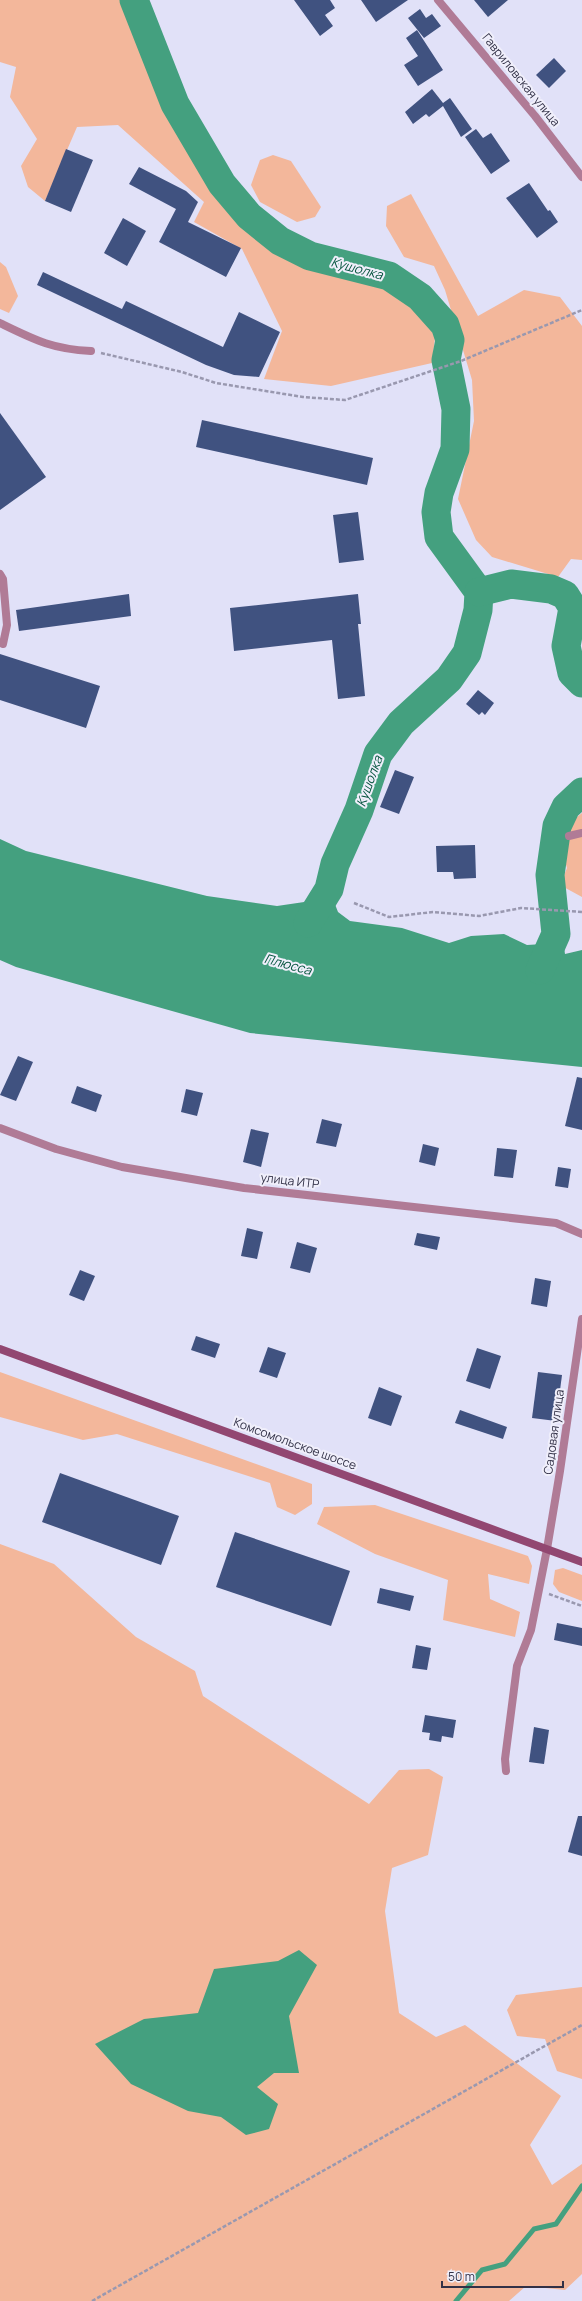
<svg xmlns="http://www.w3.org/2000/svg" width="582" height="2301" viewBox="0 0 582 2301" font-family="Manrope,sans-serif">
<style>
.green{fill:#f3b79b}
.water{fill:#44a07f}
.lines{fill:none;stroke-linecap:round;stroke-linejoin:round}
.stream{stroke:#44a07f;stroke-width:5}
.river{stroke:#44a07f;stroke-width:29}
.building{fill:#405280}
.path{stroke:#9998af;stroke-width:2.5;stroke-dasharray:4 2;stroke-linecap:butt}
.lane{stroke:#b07b96;stroke-width:8}
.street{stroke:#b07b96;stroke-width:8}
.secondary{stroke:#924771;stroke-width:8}
.labels{text-anchor:middle;stroke-width:4;stroke-linejoin:round;paint-order:stroke}
.street-label{font-size:12px;fill:#323147;stroke:#f0effb}
.water-label{font-size:13px;font-style:italic;fill:#05543e;stroke:#f0effb}
</style>
<rect width="100%" height="100%" fill="#e1e1f8"/>
<!-- green -->
<g class="green">
<polygon points="0,0 125,0 139,50 172,108 187,146 246,218 278,246 311,263 384,280 416,303 436,329 432,363 331,386 264,379 282,331 242,249 194,222 204,202 118,125 77,127 45,201 28,187 21,166 37,139 10,97 16,67 0,62"/>
<polygon points="273,155 291,161 321,207 315,217 297,222 260,202 251,185 260,160"/>
<polygon points="411,194 478,316 524,290 560,297 582,326 582,560 571,559 558,577 492,557 476,540 458,499 474,421 472,380 445,290 434,266 404,257 386,226 387,206"/>
<polygon points="0,262 6,267 18,296 9,313 0,309"/>
<polygon points="582,813 582,897 560,885 567,868 561,847 572,821"/>
<polygon points="0,1372 312,1484 312,1504 295,1515 277,1507 270,1483 117,1434 83,1440 0,1417"/>
<polygon points="375,1505 528,1556 532,1566 529,1584 488,1574 490,1599 520,1612 515,1637 443,1620 448,1580 375,1554 317,1524 324,1507"/>
<polygon points="0,1544 54,1564 136,1637 195,1671 203,1696 369,1804 399,1770 429,1769 443,1777 428,1855 392,1868 385,1911 399,2013 436,2037 465,2025 561,2096 530,2145 552,2185 582,2164 582,2274 565,2290 526,2286 509,2301 0,2301"/>
<polygon points="563,1568 582,1575 582,1601 559,1592 553,1584 555,1570"/>
<polygon points="582,1987 582,2079 557,2071 545,2039 517,2036 507,2010 516,1995"/>
</g>
<!-- water -->
<g class="water">
<polygon points="0,839 26,851 207,896 277,906 311,901 329,889 338,912 350,921 402,928 449,943 471,936 504,934 527,945 543,944 556,934 563,941 565,954 582,950 582,1067 250,1033 16,967 0,960"/>
<polygon points="299,1950 317,1965 289,2016 299,2073 274,2073 257,2087 278,2104 269,2129 246,2135 221,2117 188,2111 131,2084 95,2044 144,2019 198,2013 214,1969 278,1961"/>
</g>
<g class="lines">
<!-- stream -->
<polyline class="stream" points="456,2301 482,2270 505,2264 534,2229 556,2224 582,2186"/>
<!-- river -->
<g class="river">
<polyline points="134,0 175,104 222,184 249,216 280,241 310,256 389,276 420,297 445,325 450,340 446,360 456,409 455,449 439,493 436,512 439,537 479,592 478,610 467,653 449,679 401,723 378,754 359,810 335,864 329,889 308,923"/>
<polyline points="479,592 511,584 551,589 565,595 573,608 566,646 572,673 582,683"/>
<polyline points="540,970 556,934 550,875 557,826 566,807 582,792"/>
</g>
</g>
<!-- building -->
<g class="building">
<polygon points="294,0 330,0 335,8 325,15 333,26 320,36"/>
<polygon points="361,0 408,0 376,22"/>
<polygon points="474,0 508,0 488,17"/>
<polygon points="420,9 426,18 432,14 441,26 424,38 408,18"/>
<polygon points="417,30 443,70 418,86 404,65 418,56 406,38"/>
<polygon points="554,58 566,71 549,88 536,75"/>
<polygon points="432,89 443,103 450,98 472,129 461,137 443,106 429,117 426,114 413,124 405,112"/>
<polygon points="476,129 483,138 491,133 510,161 491,174 465,137"/>
<polygon points="66,149 93,160 71,212 45,201"/>
<polygon points="139,167 186,191 198,202 188,222 241,248 226,277 159,242 176,209 129,184"/>
<polygon points="529,183 548,211 550,210 558,222 537,238 506,198"/>
<polygon points="123,218 146,231 127,266 104,253"/>
<polygon points="43,272 122,309 126,301 223,347 239,312 280,332 259,377 234,375 206,365 37,285"/>
<polygon points="0,413 46,477 0,510"/>
<polygon points="202,420 373,458 367,485 196,447"/>
<polygon points="358,512 364,560 339,563 333,515"/>
<polygon points="129,594 131,616 19,631 16,610"/>
<polygon points="358,594 361,624 358,624 365,696 338,699 332,640 234,651 230,608"/>
<polygon points="0,654 100,686 86,728 0,700"/>
<polygon points="478,690 494,703 485,715 482,712 479,715 466,704"/>
<polygon points="395,770 414,777 399,814 380,807"/>
<polygon points="475,845 476,878 454,879 453,872 437,872 436,846"/>
<polygon points="18,1056 33,1062 16,1101 0,1095"/>
<polygon points="577,1077 582,1078 582,1130 565,1126"/>
<polygon points="77,1086 102,1095 96,1112 71,1103"/>
<polygon points="186,1089 203,1093 197,1116 181,1112"/>
<polygon points="322,1119 342,1124 336,1147 316,1143"/>
<polygon points="251,1129 269,1133 261,1167 243,1162"/>
<polygon points="423,1144 439,1148 435,1166 419,1162"/>
<polygon points="497,1148 517,1150 513,1178 494,1176"/>
<polygon points="558,1167 571,1169 568,1188 555,1186"/>
<polygon points="247,1228 263,1232 257,1259 241,1256"/>
<polygon points="417,1233 440,1237 437,1250 414,1245"/>
<polygon points="297,1242 317,1248 310,1273 290,1268"/>
<polygon points="80,1270 95,1276 84,1301 69,1295"/>
<polygon points="535,1278 551,1281 547,1307 531,1304"/>
<polygon points="196,1336 220,1344 215,1358 191,1350"/>
<polygon points="268,1347 286,1353 277,1378 259,1372"/>
<polygon points="477,1348 501,1356 490,1389 466,1381"/>
<polygon points="538,1372 562,1375 556,1421 532,1418"/>
<polygon points="379,1387 402,1396 391,1426 368,1418"/>
<polygon points="460,1410 507,1427 503,1439 455,1423"/>
<polygon points="60,1473 179,1516 161,1565 42,1522"/>
<polygon points="235,1532 350,1571 331,1626 216,1587"/>
<polygon points="380,1588 414,1596 410,1611 377,1603"/>
<polygon points="557,1623 582,1628 582,1646 554,1640"/>
<polygon points="416,1645 431,1648 427,1670 412,1668"/>
<polygon points="425,1715 456,1720 453,1738 442,1736 441,1742 429,1740 430,1733 422,1732"/>
<polygon points="534,1727 549,1730 544,1764 529,1762"/>
<polygon points="578,1816 582,1816 582,1856 568,1852"/>
</g>
<g class="lines">
<!-- path -->
<g class="path">
<polyline points="101,353 182,372 216,383 303,397 345,400 461,361 582,310"/>
<polyline points="354,903 389,917 433,912 479,916 521,908 582,912"/>
<polyline points="549,1594 582,1606"/>
<polyline points="92,2301 582,2025"/>
</g>
<!-- lane -->
<g class="lane">
<path d="M0,323C35,340 52,349 91,351"/>
<polyline points="0,574 3,579 7,625 3,644"/>
<polyline points="569,836 582,833"/>
<polyline points="506,1771 505,1759 517,1666 531,1630 547,1549"/>
</g>
<!-- street -->
<g class="street">
<polyline points="438,0 535,116 582,177"/>
<polyline points="0,1128 56,1149 122,1167 244,1188 556,1223 582,1234"/>
<polyline points="547,1549 560,1471 582,1319"/>
</g>
<!-- secondary -->
<polyline class="secondary" points="0,1349 582,1562"/>
</g>
<g class="labels">
<!-- street labels -->
<g class="street-label">
<text transform="translate(521 80) rotate(51)" y="4">Гавриловская улица</text>
<text transform="translate(290 1181) rotate(7)" y="4">улица ИТР</text>
<text transform="translate(554 1432) rotate(-82)" y="4">Садовая улица</text>
<text transform="translate(295 1444) rotate(20)" y="4">Комсомольское шоссе</text>
</g>
<!-- water labels -->
<g class="water-label">
<text transform="translate(357 268) rotate(15)" y="5">Кушолка</text>
<text transform="translate(369 781) rotate(-70)" y="5">Кушолка</text>
<text transform="translate(288 964) rotate(15)" y="5">Плюсса</text>
</g>
</g>
<!-- scale -->
<path d="M442 2281v6h121v-6" fill="none" stroke="#323147" stroke-width="2"/>
<text x="448" y="2281" font-size="12" fill="#323147" stroke="#f0effb" stroke-width="3" paint-order="stroke">50 m</text>
</svg>
